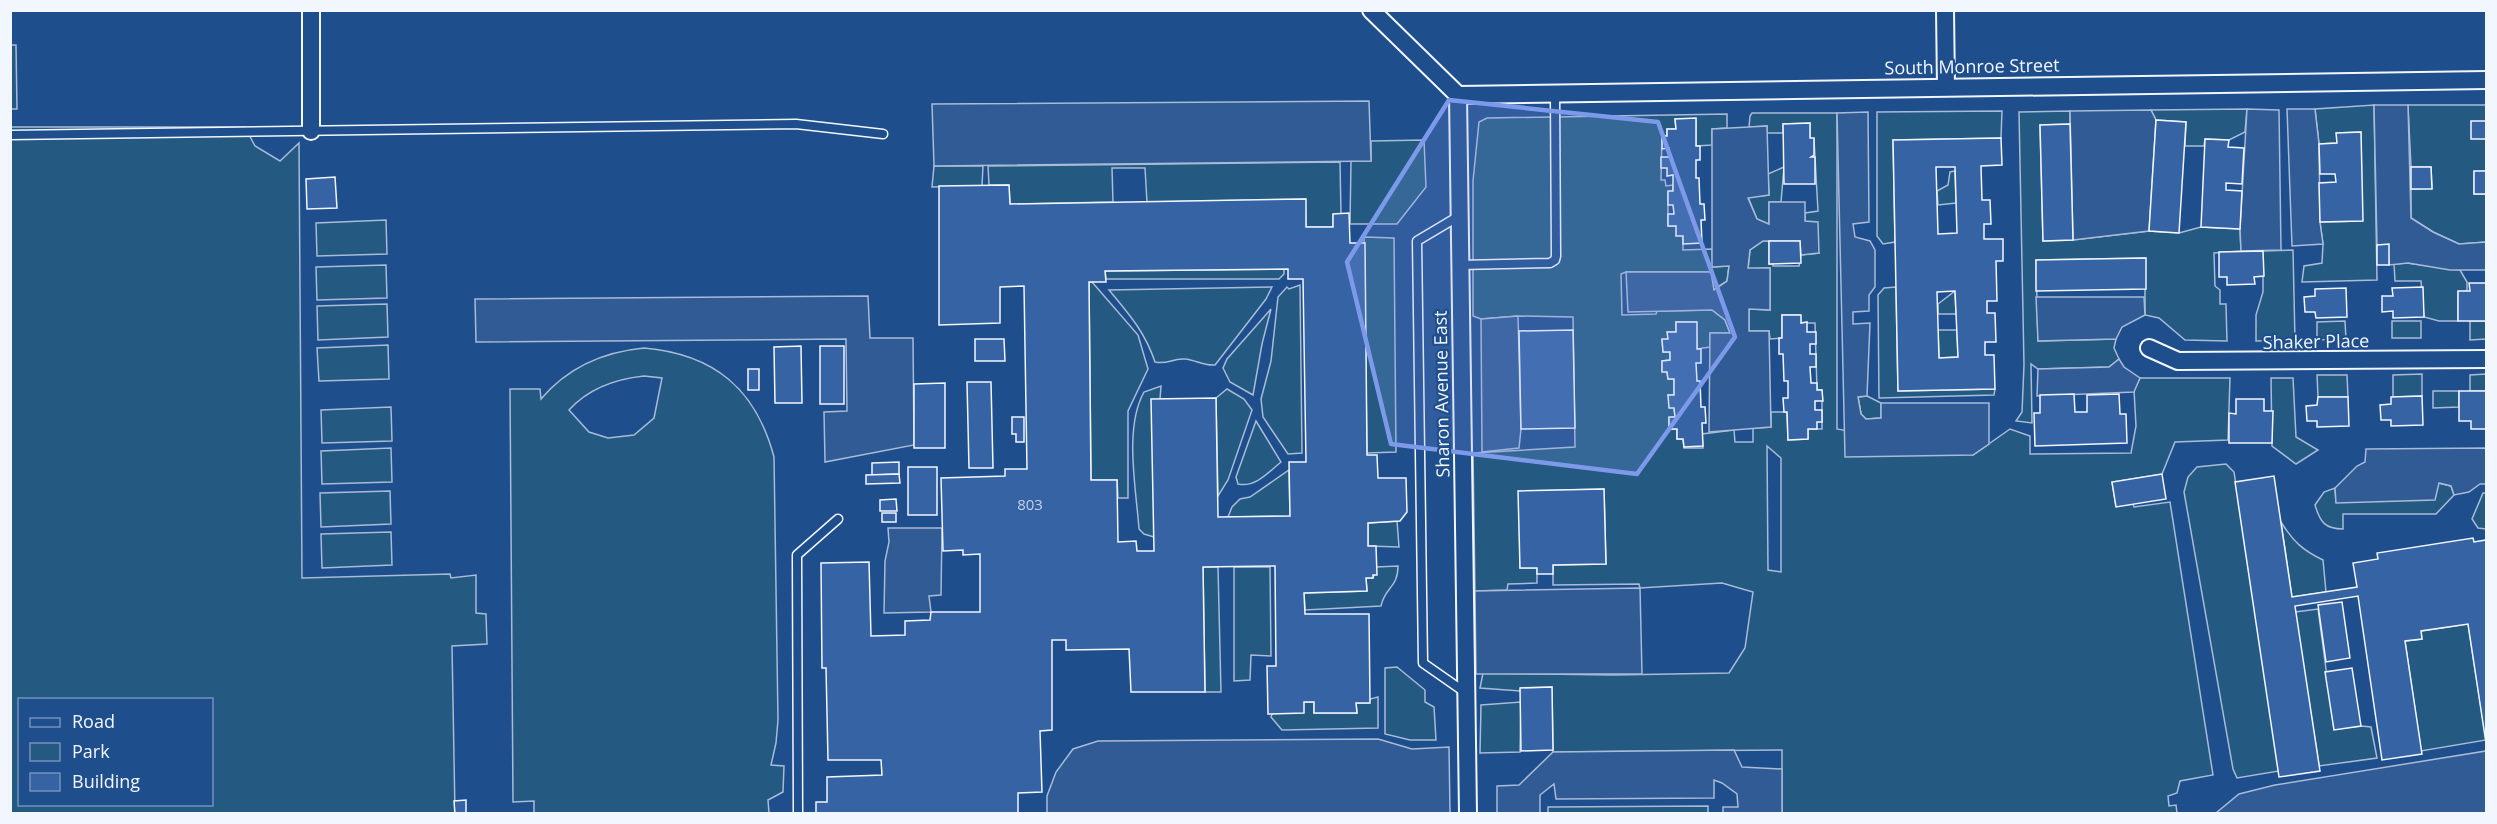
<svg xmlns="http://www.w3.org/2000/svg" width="2497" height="824" viewBox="0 0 2497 824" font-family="'Open Sans',sans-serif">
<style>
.green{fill:#245a82;stroke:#a8bbd7;stroke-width:1.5;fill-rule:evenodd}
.parking{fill:#305b95;stroke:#a8bbd7;stroke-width:1.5}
.building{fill:#3563a3;stroke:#f2f6ff;stroke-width:1.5;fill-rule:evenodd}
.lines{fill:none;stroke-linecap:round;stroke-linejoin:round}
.service-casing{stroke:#f2f6ff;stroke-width:11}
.minor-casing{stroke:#f2f6ff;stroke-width:20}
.service{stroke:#1f4e8c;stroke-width:8}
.minor{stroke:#1f4e8c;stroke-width:16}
.marked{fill:#7d9aea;fill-opacity:0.2;stroke:#7d9aea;stroke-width:4.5;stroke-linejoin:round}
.labels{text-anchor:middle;stroke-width:4.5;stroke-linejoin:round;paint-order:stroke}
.number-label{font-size:15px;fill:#c3d1e8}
.street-label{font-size:18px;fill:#f2f6ff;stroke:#1f4e8c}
</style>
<rect width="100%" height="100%" fill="#1f4e8c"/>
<!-- green -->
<g class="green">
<polygon points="10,45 16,45 17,109 11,109"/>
<polygon points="2374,105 2377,280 2302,282 2304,266 2322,263 2323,244 2320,222 2362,221 2361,132 2337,133 2337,143 2319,144 2315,109"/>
<polygon points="2408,105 2486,105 2486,171 2474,172 2474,194 2486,194 2486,242 2459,244 2433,232 2411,218 2411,189 2432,188 2431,167 2411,167"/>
<polygon points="2247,109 2245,132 2229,140 2205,139 2204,146 2185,146 2186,122 2156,120 2151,110"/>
<polygon points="2002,111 2001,138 1893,140 1895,242 1883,244 1877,236 1877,112"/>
<polygon points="2070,111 2070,124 2040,125 2043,241 2073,240 2149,231 2179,233 2201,227 2240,229 2241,251 2214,253 2215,286 2220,290 2220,304 2226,304 2227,341 2185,340 2159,318 2145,315 2145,258 2036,260 2038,341 2116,339 2114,348 2119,359 2109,367 2038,369 2031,364 2032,423 2016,421 2022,412 2024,365 2019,112"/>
<path d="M1752,113H1837V429L1973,455L2010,429L2030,436V454L2131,453L2136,426L2134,390L2140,378H2230L2228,440L2175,442L2162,474L2112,482L2116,506L2133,504L2134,507L2170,502L2213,775L2180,781L2177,793L2168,796L2169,806L2176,805L2177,813L1782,814V750L1553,752L1552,687L1521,688L1520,691L1480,688L1483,673L1613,675L1729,673L1745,648L1753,592L1722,583L1640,588L1639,584L1553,585V565L1606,564L1604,489L1519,491L1520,568H1537V583L1508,584L1507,590L1475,591L1473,453L1575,447L1573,317L1518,316L1481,319L1473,316V181L1479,122L1487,118L1727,114V128L1712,129V145L1696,146V119H1675L1676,129H1667V136H1662L1661,180H1665L1666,186L1673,185V191L1668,192V226H1676L1683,236V250L1712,249L1713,267L1729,266L1727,281L1713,290L1711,272H1626L1621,274L1622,315L1656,314L1657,311L1712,310L1725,320L1730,333H1710V347L1697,349L1696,322H1676V332H1668V339L1662,340L1663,352H1670V360L1662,361V371L1667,372L1668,379H1674V395H1668L1674,408L1675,417L1669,418V429H1677V439H1683L1684,448H1703L1702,434L1734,430L1735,442H1753V428L1771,427V412H1787L1788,440L1808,439V429H1822V390H1817L1815,323H1801L1800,315H1782V338L1770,339L1769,331H1749V309L1770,310V268L1748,269L1750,250L1763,241H1769V264H1773V266H1799L1801,255L1819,253L1805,221V213L1818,211L1814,139L1810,138V123L1783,124V133H1767V126L1749,127L1750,116ZM1767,446L1781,458V572L1768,570Z"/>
<path d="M10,127H245L255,146L280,161L299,143L302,578L450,574L451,578L476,575V613L486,614L487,644L452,646L455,813H11ZM20,700H212V804H20Z"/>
<polygon points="1424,140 1426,187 1397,224 1350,224 1351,161 1371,161 1371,141"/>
<polygon points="1340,162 1341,214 1333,215 1333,227 1306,227 1305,199 1147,202 1145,168 1112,168 1113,202 1010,204 1009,185 989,185 988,166"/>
<polygon points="934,166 983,166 982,186 932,187"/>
<polygon points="1784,167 1781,202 1769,202 1769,225 1757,219 1748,197 1769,195 1768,174"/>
<polygon points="1955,171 1956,203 1938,205 1937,191 1948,185 1950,172"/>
<polygon points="386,220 387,254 317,256 316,223"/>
<polygon points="1364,237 1394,238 1396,452 1367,453"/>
<polygon points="2293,250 2295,340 2256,341 2256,315 2263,292 2263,251"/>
<polygon points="2407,263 2460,270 2467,282 2467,291 2458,292 2458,321 2439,321 2424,317 2421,281 2395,281 2394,264"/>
<polygon points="386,265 387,298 317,300 316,267"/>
<polygon points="1284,269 1284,274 1279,279 1106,279 1105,271"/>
<polygon points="1089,282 1092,282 1138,335 1148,369 1128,411 1128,498 1118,498 1117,480 1091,480"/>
<polygon points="1300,285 1302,453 1288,454 1263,417 1261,399 1271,361 1278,297 1287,287 1289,289"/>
<path d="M1272,287L1266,299L1215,365C1203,366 1196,360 1185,359C1172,358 1168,365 1155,362C1145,332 1129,314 1109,290Z"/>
<polygon points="1896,287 1898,391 1995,389 1994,395 1879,398 1878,295 1884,288"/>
<polygon points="1955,291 1956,314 1938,314 1938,304"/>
<polygon points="387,304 388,337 318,340 317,306"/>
<polygon points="1271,309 1262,344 1253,395 1230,382 1223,368 1227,359"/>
<polygon points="2345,321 2346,339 2317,340 2317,322"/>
<rect x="2392" y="321" width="29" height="17"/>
<polygon points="2470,321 2486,321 2486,339 2470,340"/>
<polygon points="1938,330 1957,330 1958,357 1939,358"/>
<polygon points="388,345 389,379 319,381 317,348"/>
<path d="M644,348C714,354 756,389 774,457L778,720L776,743L771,765L784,766L783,792L768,800L769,813L534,814V801L513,802L510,389H540L541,399C568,367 602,352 644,348ZM644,376L662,378L654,418L634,435L608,438L589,432L569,410C589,388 615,379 644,376Z"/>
<polygon points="2422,374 2422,396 2393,397 2393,375"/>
<polygon points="2486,374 2486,391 2470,391 2470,375"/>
<polygon points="2317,375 2347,375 2348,397 2318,397"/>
<polygon points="2271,378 2293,378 2296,437 2318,450 2296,464 2272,446"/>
<path d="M1161,386L1160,399L1154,537L1144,534L1139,529C1136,487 1124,428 1144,392Z"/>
<polygon points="1227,389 1244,399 1252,410 1228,480 1218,496 1216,398"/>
<polygon points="2433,391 2459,391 2459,407 2433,408"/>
<polygon points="1867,396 1881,403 1881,418 1866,419 1861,414 1858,397"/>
<polygon points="391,407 392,441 322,443 321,410"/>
<path d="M1256,421L1281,462C1269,472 1255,488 1238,484L1236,477Z"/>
<polygon points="391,448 392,482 322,484 321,451"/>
<polygon points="2226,464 2234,472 2279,771 2237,778 2233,769 2184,492 2188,477 2197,467"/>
<polygon points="1289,470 1290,516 1228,517 1232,507 1240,499 1250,497"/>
<path d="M2438,483L2451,486L2454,495L2436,514H2343V529C2325,529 2320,522 2315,505L2324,492L2335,488L2336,502Z"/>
<polygon points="390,491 391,524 321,527 320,493"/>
<polygon points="2483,493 2486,493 2486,529 2478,528 2472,519"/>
<polygon points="1397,521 1399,547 1368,546 1368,523"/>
<path d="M2281,522C2293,541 2302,550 2323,560L2326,592L2292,597Z"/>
<polygon points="391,532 392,565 322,568 321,534"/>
<path d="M1398,566C1398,588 1385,587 1381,606L1305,610L1304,593L1367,591L1366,578H1373L1376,567Z"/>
<polygon points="1203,567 1218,567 1221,692 1205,692"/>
<polygon points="1234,567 1270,567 1271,656 1251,655 1250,680 1234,681"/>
<polygon points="2318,609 2334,729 2361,726 2371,727 2377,758 2319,766 2295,612"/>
<polygon points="2468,624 2486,740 2421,751 2405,641 2422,639 2421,631"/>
<polygon points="1397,667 1425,690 1425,702 1434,707 1436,740 1410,740 1385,734 1385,668"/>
<polygon points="1378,697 1378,728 1282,730 1271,717 1272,714 1304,702 1314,702 1314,713 1357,713 1356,703 1369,703 1370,699"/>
<polygon points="1521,702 1520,752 1480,753 1481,705"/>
<polygon points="1708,806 1708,814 1548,813 1548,807"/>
</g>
<!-- parking -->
<g class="parking">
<polygon points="1369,101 1371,161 934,166 932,104"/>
<polygon points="2374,105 2408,105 2411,218 2433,232 2459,244 2486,242 2486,270 2450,270 2408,263 2389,265 2388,245 2377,245"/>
<polygon points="2247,109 2279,110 2281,250 2241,251 2240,229"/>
<polygon points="2287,109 2315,109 2319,144 2320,222 2323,244 2292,246"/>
<polygon points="2151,110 2156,120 2149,231 2073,240 2070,111"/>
<polygon points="1868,112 1869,222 1853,224 1855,237 1870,241 1875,250 1875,287 1869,295 1869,311 1853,312 1853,324 1870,323 1867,396 1858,397 1861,414 1866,419 1881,418 1881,403 1989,403 1989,444 1973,455 1845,457 1837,113"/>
<polygon points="1767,126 1769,195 1748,198 1757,219 1769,224 1769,202 1805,202 1805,221 1818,222 1819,253 1801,255 1800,241 1763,241 1750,250 1748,268 1770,268 1770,310 1749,309 1749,331 1769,331 1771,427 1709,432 1710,333 1730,333 1725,320 1712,310 1628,312 1626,272 1711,272 1714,290 1727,281 1729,266 1712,267 1712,129"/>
<polygon points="868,296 870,338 913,338 914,445 825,462 824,412 847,411 846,339 476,342 475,299"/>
<polygon points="2036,297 2144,297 2145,315 2122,327 2116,339 2038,341"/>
<polygon points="1518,316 1521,429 1519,448 1482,452 1481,319"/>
<polygon points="2119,359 2124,367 2140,378 2134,392 2037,396 2038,369 2109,367"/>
<polygon points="2486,448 2486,484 2480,484 2469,492 2454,495 2451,486 2439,483 2435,500 2336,503 2335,488 2357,466 2365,462 2366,449"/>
<polygon points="888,528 942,528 941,595 929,596 931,612 884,613 885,561 889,542"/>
<polygon points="1640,588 1642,674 1476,674 1475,591"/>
<polygon points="1378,739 1412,749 1449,747 1450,813 1047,813 1047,796 1056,772 1073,749 1098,741"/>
<polygon points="1734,750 1742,767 1782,769 1782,813 1723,813 1723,807 1738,807 1737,794 1722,783 1714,780 1714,798 1556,799 1554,784 1540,795 1540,813 1497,813 1497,786 1519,785 1553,752"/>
<polygon points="2486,751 2486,813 2216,813 2239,794 2275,785"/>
</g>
<!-- building -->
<g class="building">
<polygon points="1696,118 1696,146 1700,146 1700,160 1696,160 1696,178 1699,178 1700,204 1704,204 1705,220 1701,220 1702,243 1683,244 1683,236 1676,236 1676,226 1668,226 1668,214 1674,214 1673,205 1668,205 1668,191 1673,191 1673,175 1667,176 1667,168 1661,168 1661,157 1669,157 1669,148 1662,149 1662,136 1667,136 1667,129 1676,129 1675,119"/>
<polygon points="2156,120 2186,122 2179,233 2149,231"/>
<rect x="2471" y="121" width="15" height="18"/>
<polygon points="1810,123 1810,138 1814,138 1814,155 1811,157 1815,157 1815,184 1784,184 1783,124"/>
<polygon points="2070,124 2073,240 2043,241 2040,125"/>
<polygon points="2361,132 2363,221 2320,222 2319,183 2336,182 2335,174 2320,174 2319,144 2337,143 2336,133"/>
<path d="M2001,138L2002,165L1981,166L1982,200H1990L1991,224H1984V239H2003V261H1996L1997,301H1987V313H1995L1996,342H1985V355H1994L1995,389L1898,391L1893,140ZM1936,167H1955L1957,233L1938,234ZM1955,291L1958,357L1939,358L1937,292Z"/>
<polygon points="2205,139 2229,140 2228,147 2244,148 2242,184 2226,183 2226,190 2242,191 2240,229 2201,227"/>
<polygon points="2411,167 2431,167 2432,189 2411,189"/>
<rect x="2474" y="171" width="12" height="23"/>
<polygon points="335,177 337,208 307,209 306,179"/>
<path d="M1009,185L1010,204L1306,199V227H1333V214L1349,213L1350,243H1365L1367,455H1377L1378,478H1406L1407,512L1400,521L1368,523V546H1376L1377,575H1373V578H1366L1367,591L1304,593L1305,614H1369L1370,703H1356L1357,713H1314V702H1304V713L1268,714L1267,666H1276L1275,566L1203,567L1205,692H1131L1129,649L1066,650V640H1052V730L1040,731L1042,792L1018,793V814H816V802H827V777L882,775L881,760H828L826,668H822L821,563L869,562L871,636L905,635V621L930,620L931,612H980V554L963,555V550L943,551L941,478L1005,476V469H1027L1024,286L1000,287V323L939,325V186ZM1288,269V279H1303L1306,462H1289L1290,516L1218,517L1216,398L1151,399L1154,551H1137L1136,541L1118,542L1117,480H1091L1089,282H1106L1105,271Z"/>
<polygon points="1769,241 1800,241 1801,263 1769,264"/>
<polygon points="2389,244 2389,265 2377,265 2377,245"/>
<polygon points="2263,251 2264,276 2254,277 2255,284 2227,285 2227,277 2219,277 2219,252"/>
<polygon points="2146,258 2146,289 2036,291 2036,260"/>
<polygon points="2469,283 2486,283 2486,321 2458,321 2458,291 2470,291"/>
<polygon points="2423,287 2424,317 2393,318 2393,311 2382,312 2382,296 2393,296 2392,288"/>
<polygon points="2346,288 2347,317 2316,318 2315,312 2305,312 2304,297 2315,296 2315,289"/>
<polygon points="1782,315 1801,315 1801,323 1807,322 1807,332 1816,332 1816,344 1810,344 1810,354 1816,354 1816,367 1810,367 1811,383 1817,383 1817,390 1822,390 1823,401 1815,401 1815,410 1822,410 1822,422 1817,422 1817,429 1808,429 1808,439 1788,440 1787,412 1784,412 1783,398 1788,398 1788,381 1784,381 1783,354 1779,354 1779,338 1782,338"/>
<polygon points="1676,322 1697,322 1697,349 1701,349 1701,363 1696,363 1697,381 1700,381 1701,407 1705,407 1706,423 1702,423 1703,446 1684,447 1683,439 1677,439 1677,429 1669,429 1669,417 1675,417 1674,408 1669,408 1668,395 1674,395 1674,379 1668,379 1667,372 1662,372 1662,361 1670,360 1670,352 1663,352 1662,339 1668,339 1667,332 1676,332"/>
<polygon points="1573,330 1575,428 1521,429 1519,331"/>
<polygon points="975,339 1004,339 1005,361 975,361"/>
<polygon points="801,346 802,403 775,403 774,347"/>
<rect x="820" y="346" width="24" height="58"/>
<rect x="748" y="369" width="11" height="21"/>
<polygon points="967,382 991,382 993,468 969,468"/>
<polygon points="945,383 945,448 914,448 914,384"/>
<polygon points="2459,391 2486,391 2486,429 2471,429 2471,421 2459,421"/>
<polygon points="2074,394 2075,412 2087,412 2087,395 2119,394 2120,414 2126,414 2127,443 2035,446 2034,413 2040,413 2040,395"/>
<polygon points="2422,396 2423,425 2391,426 2391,420 2381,420 2380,405 2391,404 2391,397"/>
<polygon points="2318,397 2348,397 2349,426 2317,427 2317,421 2307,421 2306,406 2317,405"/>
<polygon points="2236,399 2264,399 2264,411 2273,411 2272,443 2229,443 2229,413 2236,414"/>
<polygon points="1012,417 1024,417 1024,442 1016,442 1016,434 1012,434"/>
<polygon points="899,462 899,474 872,475 872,463"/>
<rect x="908" y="467" width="29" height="48"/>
<polygon points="899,474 900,483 866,484 866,475"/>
<polygon points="2162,474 2166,499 2116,507 2112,482"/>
<polygon points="2274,476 2292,597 2357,587 2353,563 2378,559 2377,553 2473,538 2474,542 2486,540 2486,743 2468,624 2421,631 2422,639 2405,641 2422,754 2382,760 2358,596 2295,606 2320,771 2279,777 2235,482"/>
<polygon points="1604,489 1606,564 1553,565 1553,574 1537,574 1537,568 1520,568 1518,491"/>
<polygon points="896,499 897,511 880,511 880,500"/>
<rect x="882" y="513" width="14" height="9"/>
<polygon points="2342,602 2350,658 2326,662 2318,605"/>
<polygon points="2352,668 2361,726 2334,730 2325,672"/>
<polygon points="1552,687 1553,750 1521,751 1520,688"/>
<polygon points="466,800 466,814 455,814 454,801"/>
</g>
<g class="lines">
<defs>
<g id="service">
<polyline points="10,135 796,124 883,134"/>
<polyline points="1459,216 1417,241 1423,663 1466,693"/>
<polyline points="1460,265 1550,263 1555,260 1556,256 1555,94"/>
<polyline points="798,814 797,555 838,519"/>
</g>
<g id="minor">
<polyline points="311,10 311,131"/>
<polyline points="1371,10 1458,95 1468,814"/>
<polyline points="1945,10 1946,87"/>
<polyline points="1458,95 2486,80"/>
<polyline points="2149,348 2178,361 2486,359"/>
</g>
</defs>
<!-- service casing -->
<use href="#service" class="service-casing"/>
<!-- minor casing -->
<use href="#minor" class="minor-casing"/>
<!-- service -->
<use href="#service" class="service"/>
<!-- minor -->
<use href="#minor" class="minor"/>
</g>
<!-- marked area -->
<path class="marked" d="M1449,100L1658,122L1735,337L1637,474L1391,444L1347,262Z"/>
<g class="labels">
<!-- number labels -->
<g class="number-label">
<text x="1030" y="510">803</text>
</g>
<!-- street labels -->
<g class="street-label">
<text transform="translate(1972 67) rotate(-1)" y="6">South Monroe Street</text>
<text transform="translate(2316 342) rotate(-1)" y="6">Shaker Place</text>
<text transform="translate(1442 394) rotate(-91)" y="6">Sharon Avenue East</text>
</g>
</g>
<!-- border -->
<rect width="2497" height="824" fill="none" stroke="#f2f6ff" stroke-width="24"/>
<!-- legend -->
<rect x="18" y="698" width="195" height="108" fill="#1f4e8c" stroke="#7391ba" stroke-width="1.5"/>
<rect x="30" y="718" width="30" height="9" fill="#1f4e8c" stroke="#7391ba" stroke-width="1.5"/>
<text x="72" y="728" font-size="18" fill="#f2f6ff">Road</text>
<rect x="30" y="743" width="30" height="18" fill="#245a82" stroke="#7391ba" stroke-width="1.5"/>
<text x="72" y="758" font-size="18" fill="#f2f6ff">Park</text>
<rect x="30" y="773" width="30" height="18" fill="#3563a3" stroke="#7391ba" stroke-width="1.5"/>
<text x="72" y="788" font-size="18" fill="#f2f6ff">Building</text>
</svg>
